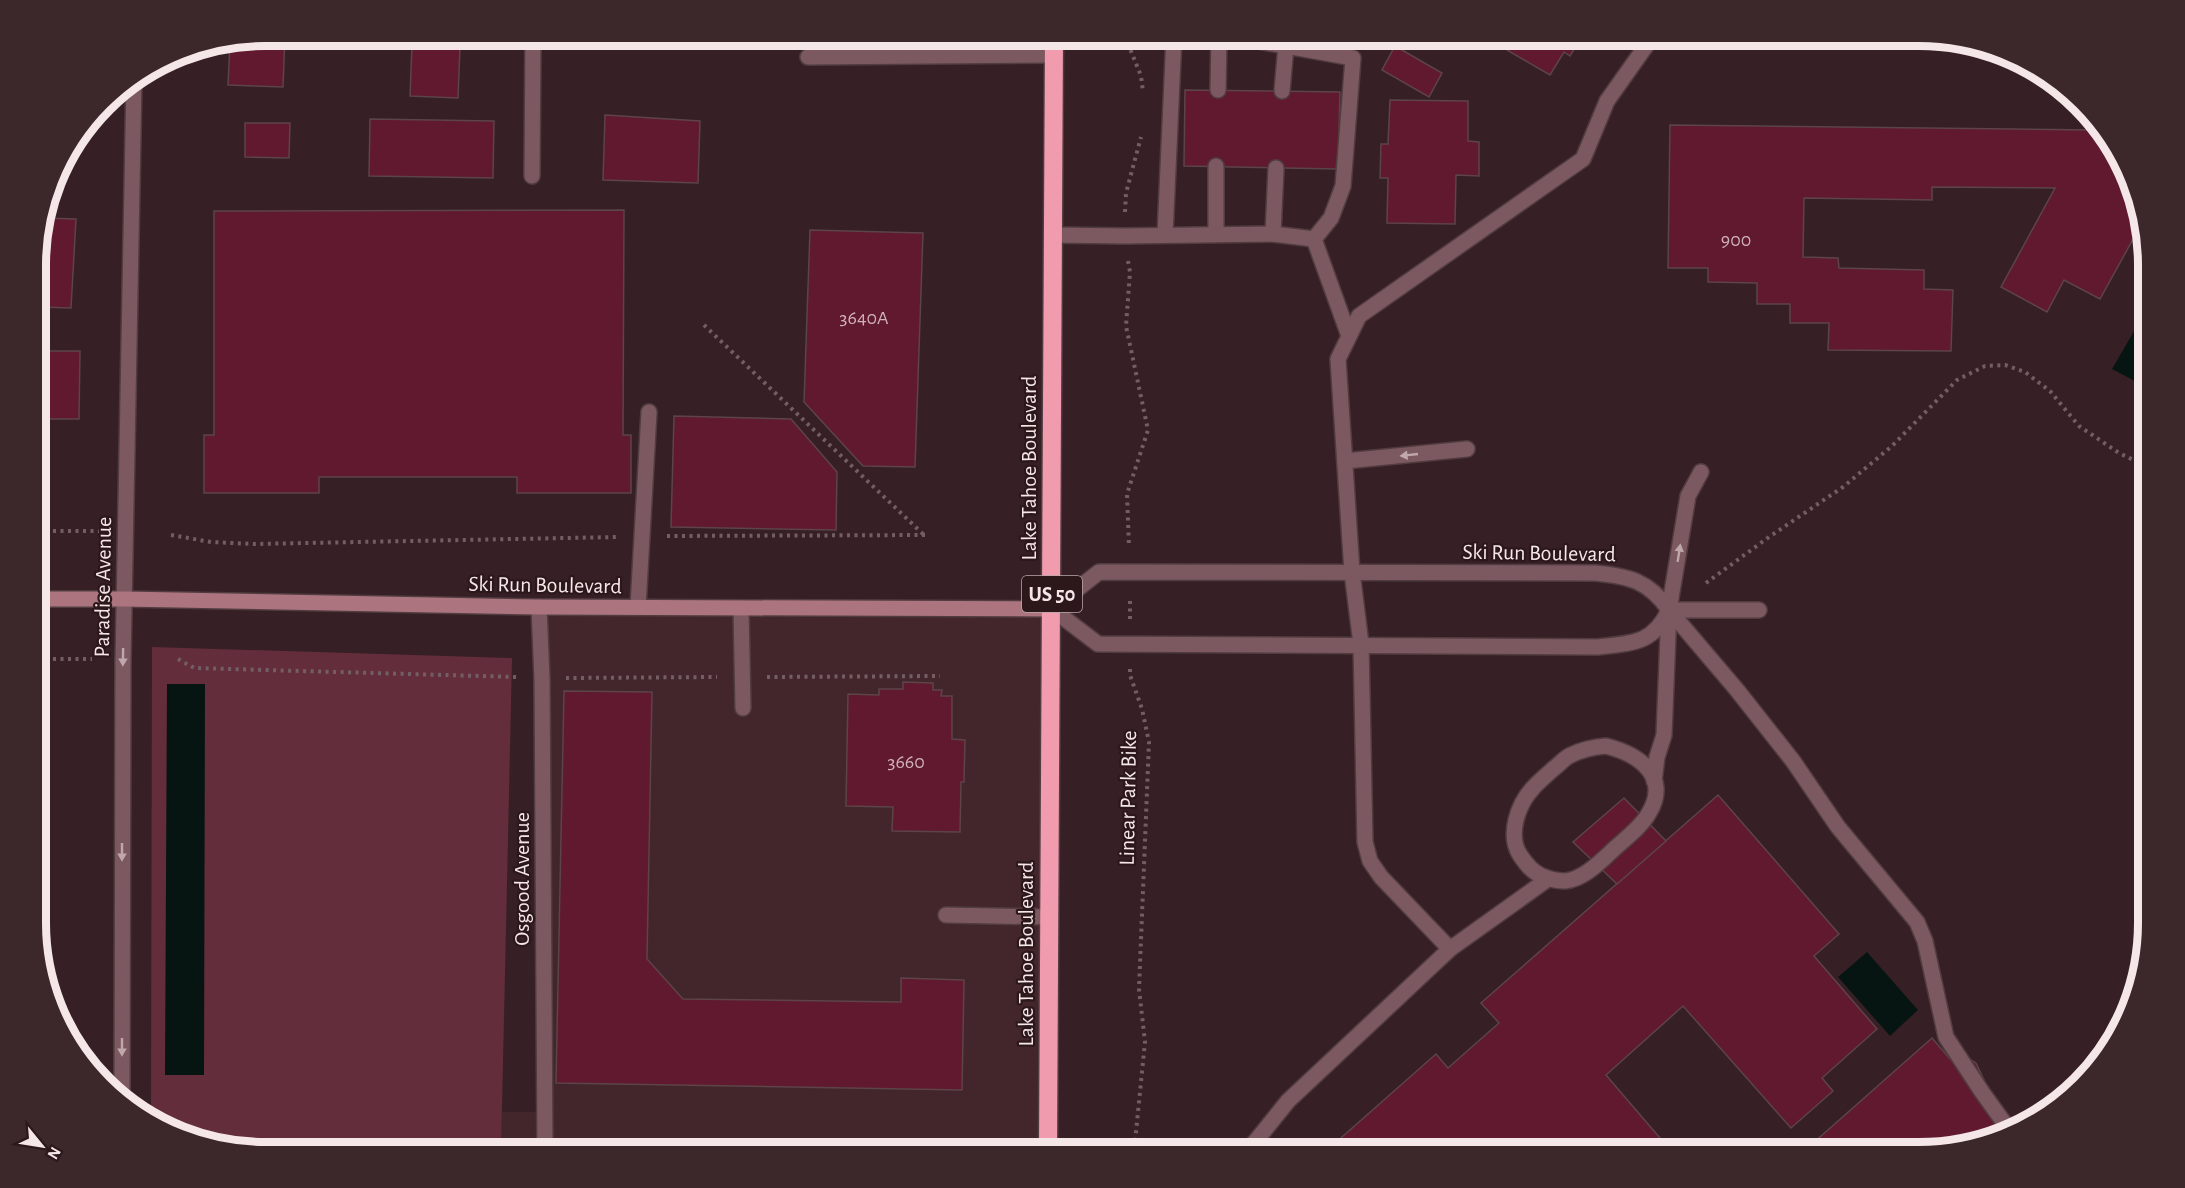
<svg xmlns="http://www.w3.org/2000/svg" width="2185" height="1188" viewBox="0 0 2185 1188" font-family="'Alegreya Sans',sans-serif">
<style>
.built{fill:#43262c}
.green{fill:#632d3b}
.water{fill:#071512}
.building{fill:#61192f;stroke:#5c4448;stroke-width:1.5}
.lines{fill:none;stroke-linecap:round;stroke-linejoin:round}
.lane-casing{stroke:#513c40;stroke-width:18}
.street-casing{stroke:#513c40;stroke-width:18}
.secondary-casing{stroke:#513c40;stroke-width:18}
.highway-casing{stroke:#513c40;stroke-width:21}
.path{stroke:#735f63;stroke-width:4;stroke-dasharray:3 4.5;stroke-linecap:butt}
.lane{stroke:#7c5960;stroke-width:15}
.street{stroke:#7c5960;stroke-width:15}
.secondary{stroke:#ab747f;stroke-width:15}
.highway{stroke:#f19bae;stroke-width:18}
.oneway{fill:#bfa7ab}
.labels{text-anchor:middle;stroke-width:4.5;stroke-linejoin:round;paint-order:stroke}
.number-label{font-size:20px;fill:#d0b3ba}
.shield{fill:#2c171b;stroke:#b9a8aa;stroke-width:1.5}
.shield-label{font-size:21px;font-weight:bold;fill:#f5e6e8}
.street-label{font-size:22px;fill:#f5e6e8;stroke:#2c171b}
.rim{fill:none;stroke:#f5e6e8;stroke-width:8}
</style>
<rect width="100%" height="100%" fill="#362025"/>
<!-- built -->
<polygon class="built" points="1052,607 1048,1152 501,1152 502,1112 549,1112 540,609"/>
<!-- green -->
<g class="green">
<polygon points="358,36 516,36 512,46"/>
<polygon points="152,647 512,658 501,1152 265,1152 206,1144 151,1121"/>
</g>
<!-- water -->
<g class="water">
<polygon points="2148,307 2148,388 2112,369"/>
<polygon points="167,684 205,684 204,1075 165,1075"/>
<polygon points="1867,952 1918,1010 1890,1036 1838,977"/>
</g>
<!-- building -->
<g class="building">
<polygon points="266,36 285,36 283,87 228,85 230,43"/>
<polygon points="1483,36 1582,36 1570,56 1564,52 1550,75"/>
<polygon points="412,45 460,46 458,98 410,96"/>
<polygon points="1395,46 1442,73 1429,97 1382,70"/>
<polygon points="1185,90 1340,92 1338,169 1184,166"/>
<polygon points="1390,100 1468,101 1468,141 1479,142 1479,176 1456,175 1455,224 1387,223 1388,178 1380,178 1381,144 1388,144"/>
<polygon points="605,115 700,121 698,183 603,180"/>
<polygon points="370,119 494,121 493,178 369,176"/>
<polygon points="245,123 290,123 289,158 245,157"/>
<polygon points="1670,125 2091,130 2112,141 2137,191 2143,221 2100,299 2064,280 2047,312 2001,287 2055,188 1932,187 1932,200 1804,198 1803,257 1838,258 1839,268 1924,270 1924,289 1953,290 1951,351 1828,350 1829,323 1790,323 1790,304 1757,304 1757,283 1708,282 1708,268 1668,268"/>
<polygon points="624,210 623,435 631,435 631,493 517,493 517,477 319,477 319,493 204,493 204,435 214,435 214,211"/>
<polygon points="43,218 76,219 71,308 38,307 38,236"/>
<polygon points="810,230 923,233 915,467 863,466 804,402"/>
<polygon points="38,351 80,351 79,419 38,419"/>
<polygon points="674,416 791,419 837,472 836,530 671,527"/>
<polygon points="903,682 933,683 933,690 942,690 941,696 952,696 952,739 965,740 964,782 961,782 960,832 892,831 893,807 846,806 848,694 879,695 879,689 903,689"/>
<polygon points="564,691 652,692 647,959 683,999 901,1002 901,978 964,980 962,1090 556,1083"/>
<polygon points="1718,795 1839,934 1814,956 1877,1029 1822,1078 1833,1091 1791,1128 1683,1006 1606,1075 1672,1152 1325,1152 1436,1054 1448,1068 1499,1023 1481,1003"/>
<polygon points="1624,798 1666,841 1617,884 1573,842"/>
<polygon points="1932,1038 1950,1059 1959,1052 1976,1063 1984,1080 1975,1088 2012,1130 1993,1140 1934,1152 1803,1152"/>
<polygon points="886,1139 970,1139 969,1152 886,1152"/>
</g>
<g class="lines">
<defs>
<g id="lane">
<polyline points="1230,36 1353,58 1343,186 1331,218 1314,239 1349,336"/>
<polyline points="808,57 1053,55"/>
<polyline points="1218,90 1219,36"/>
<polyline points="1282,91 1286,46"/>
<polyline points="1216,234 1216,166"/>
<polyline points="1273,234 1276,168"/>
<polyline points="1053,235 1124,236 1273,234 1314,239"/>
<polyline points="1165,235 1174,36"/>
<polyline points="1345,461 1467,449"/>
<polyline points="539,607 542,678 545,1152"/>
<polyline points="638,607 649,412"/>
<polyline points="741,608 743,708"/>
<polyline points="1669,610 1737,690 1793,761 1838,827 1917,922 1925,941 1946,1037 1982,1092 2010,1131"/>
<polyline points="1669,610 1759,610"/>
<path d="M1606,746C1638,754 1671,776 1649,813C1641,827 1626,838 1614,849C1601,861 1584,879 1565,881C1558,881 1549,879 1542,876C1532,872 1526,864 1520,855C1507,835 1518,804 1533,788C1539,781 1547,775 1553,769C1559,765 1564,758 1571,755C1583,749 1593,747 1606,746Z"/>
<polyline points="1654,781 1657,757 1664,735 1669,610 1688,496 1701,472"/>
<polyline points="946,915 1050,917"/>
<polyline points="1450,949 1381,877 1370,861 1365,842 1361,644 1352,572 1338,359 1359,316 1583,159 1607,101 1653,36"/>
<polyline points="1247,1152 1288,1101 1450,949 1548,879"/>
</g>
<g id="street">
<polyline points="532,176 533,36"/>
<path d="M1099,572L1595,573C1629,576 1649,581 1669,610C1653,644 1632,643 1598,647L1098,644L1052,609Z"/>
<polyline points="122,1094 123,662 134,80"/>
</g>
<polyline id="secondary" points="38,599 124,599 539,607 1052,609"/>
<polyline id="highway" points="1048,1152 1054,36"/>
</defs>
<!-- lane casing -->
<use href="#lane" class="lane-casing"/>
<!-- street casing -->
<use href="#street" class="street-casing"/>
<!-- secondary casing -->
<use href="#secondary" class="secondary-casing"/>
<!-- highway casing -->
<use href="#highway" class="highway-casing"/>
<!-- path -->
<g class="path">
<polyline points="1125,36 1141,76 1143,92"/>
<polyline points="1125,212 1126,193 1141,137"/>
<polyline points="1128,261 1130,272 1126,326 1148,430 1127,494 1129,547"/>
<polyline points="704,325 924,535"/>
<polyline points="38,531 99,531"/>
<polyline points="171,535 211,542 254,544 618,537"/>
<polyline points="667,536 925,535"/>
<polyline points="1706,583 1769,537 1843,487 1892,446 1957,380 1985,366 2005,365 2025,372 2050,391 2079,426 2119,453 2148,467"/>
<polyline points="1130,619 1130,597"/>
<polyline points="38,659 92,659"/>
<polyline points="178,659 194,668 516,677"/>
<polyline points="1130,669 1130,675 1142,709 1149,742 1139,989 1145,1042 1134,1152"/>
<polyline points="767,677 940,676"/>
<polyline points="566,678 717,677"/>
</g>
<!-- lane -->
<use href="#lane" class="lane"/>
<!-- street -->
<use href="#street" class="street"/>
<!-- secondary -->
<use href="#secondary" class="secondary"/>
<!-- highway -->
<use href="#highway" class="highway"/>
</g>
<!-- one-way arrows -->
<defs><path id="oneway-solid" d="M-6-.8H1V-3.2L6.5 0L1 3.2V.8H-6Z" transform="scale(1.5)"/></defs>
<g class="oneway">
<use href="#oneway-solid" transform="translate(1409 455) rotate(174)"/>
<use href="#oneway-solid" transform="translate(1679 553) rotate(-81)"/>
<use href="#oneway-solid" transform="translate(123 657) rotate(91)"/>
<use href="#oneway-solid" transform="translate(122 852) rotate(90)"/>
<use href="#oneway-solid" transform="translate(122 1047) rotate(90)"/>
</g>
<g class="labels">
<!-- number labels -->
<g class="number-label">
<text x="1736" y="246">900</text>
<text x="864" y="324">3640A</text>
<text x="906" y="768">3660</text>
</g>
<!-- shield labels -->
<rect class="shield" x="1022" y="576" width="60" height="36" rx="4.5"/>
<g class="shield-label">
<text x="1052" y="601">US 50</text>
</g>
<!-- street labels -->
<g class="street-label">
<text transform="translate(1028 468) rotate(-90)" y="8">Lake Tahoe Boulevard</text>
<text transform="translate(1539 552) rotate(1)" y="8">Ski Run Boulevard</text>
<text transform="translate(545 584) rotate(1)" y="8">Ski Run Boulevard</text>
<text transform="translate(102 587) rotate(-89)" y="8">Paradise Avenue</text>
<text transform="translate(1127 798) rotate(-89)" y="8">Linear Park Bike</text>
<text transform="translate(521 879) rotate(-90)" y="8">Osgood Avenue</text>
<text transform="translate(1025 954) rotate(-90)" y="8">Lake Tahoe Boulevard</text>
</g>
</g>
<!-- crop -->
<path d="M0 0H2185V1188H0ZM265 46H1919A219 219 0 0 1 2138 265V923A219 219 0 0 1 1919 1142H265A219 219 0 0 1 46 923V265A219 219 0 0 1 265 46Z" fill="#3c282b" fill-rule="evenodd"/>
<path class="rim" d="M265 46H1919A219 219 0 0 1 2138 265V923A219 219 0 0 1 1919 1142H265A219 219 0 0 1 46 923V265A219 219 0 0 1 265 46Z"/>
<!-- north arrow -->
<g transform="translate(42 1146) rotate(120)" stroke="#2c171b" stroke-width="4.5" paint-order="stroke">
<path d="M0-4.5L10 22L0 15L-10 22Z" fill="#f5e6e8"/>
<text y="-9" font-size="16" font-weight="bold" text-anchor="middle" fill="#f5e6e8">N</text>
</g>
</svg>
